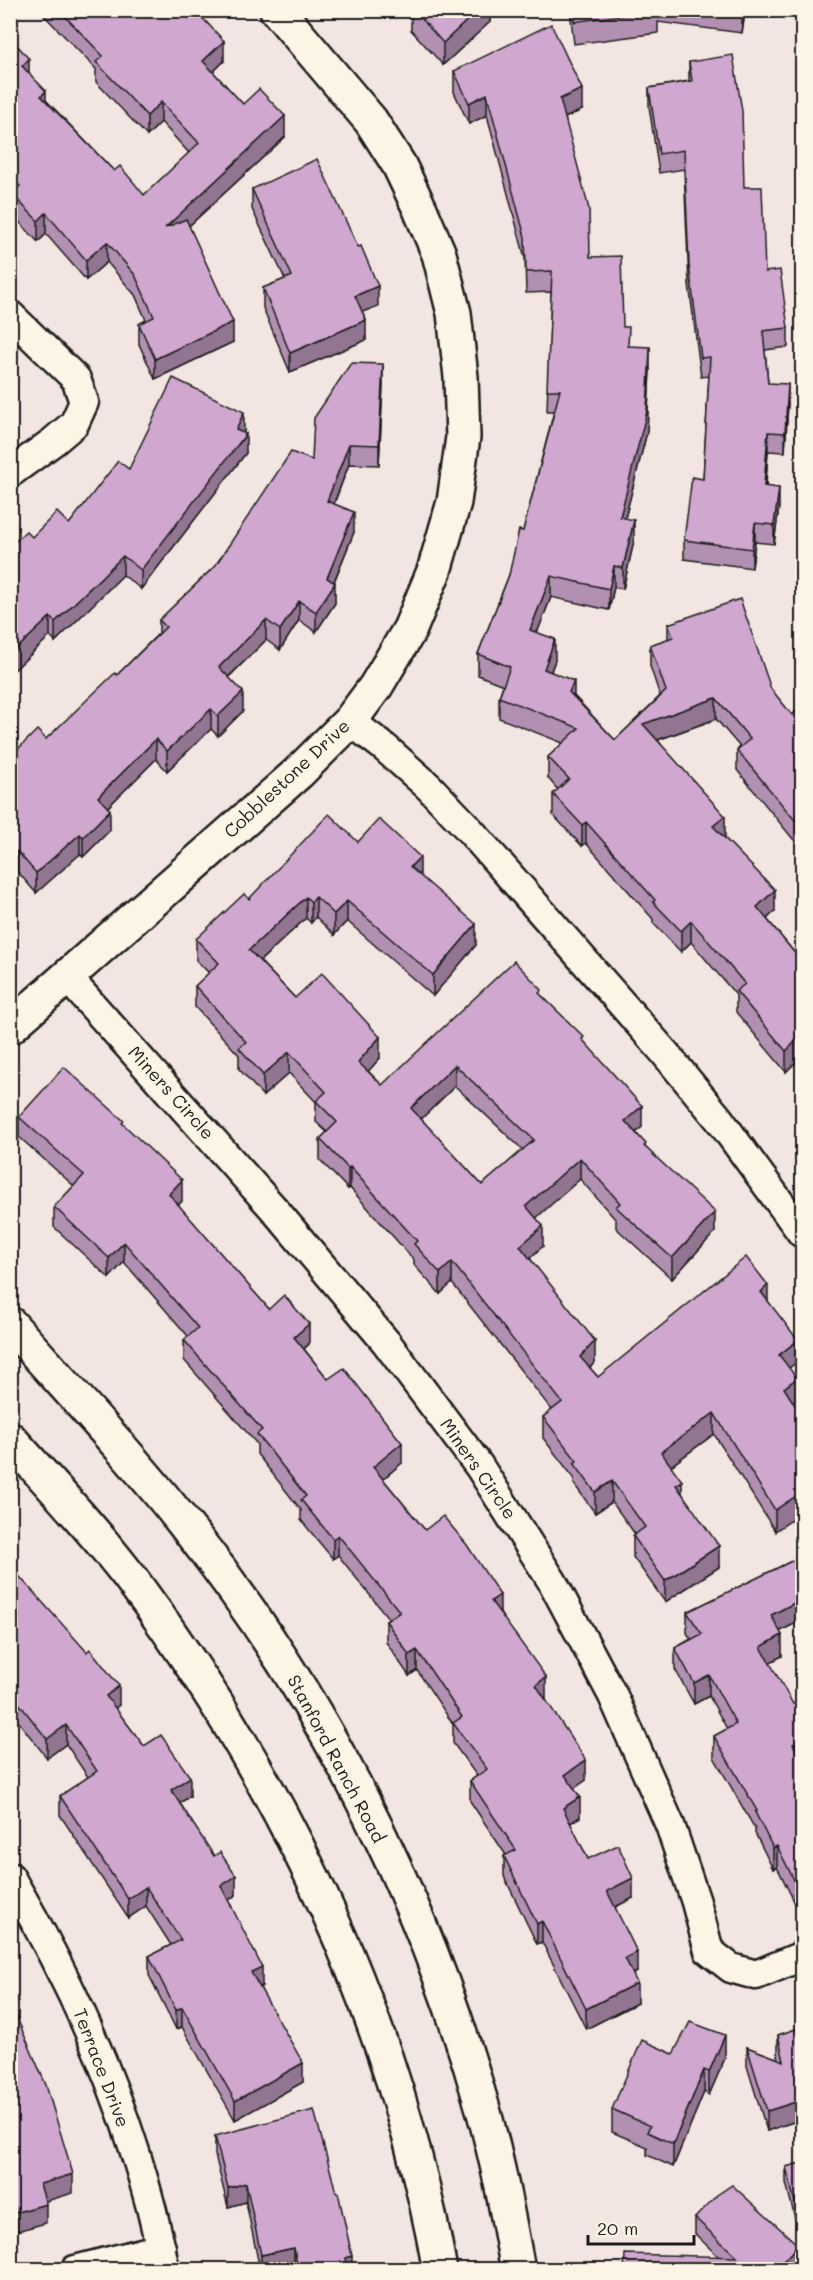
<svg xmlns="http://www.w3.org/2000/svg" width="813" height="2280" viewBox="0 0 813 2280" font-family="Mali,sans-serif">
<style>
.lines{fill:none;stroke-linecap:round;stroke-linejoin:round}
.street-casing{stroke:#1c1c1c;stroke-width:33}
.secondary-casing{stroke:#1c1c1c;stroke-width:38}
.street{stroke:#fcf5e5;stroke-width:28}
.secondary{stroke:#fcf5e5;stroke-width:33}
.wall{fill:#b290b2;stroke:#1c1c1c;stroke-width:1.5;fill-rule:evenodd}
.shaded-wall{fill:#917591;stroke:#1c1c1c;stroke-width:1.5}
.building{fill:#cfa7cf;stroke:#1c1c1c;stroke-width:1.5;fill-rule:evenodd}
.labels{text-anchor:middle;stroke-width:6;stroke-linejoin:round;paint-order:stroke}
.street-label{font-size:18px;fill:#1c1c1c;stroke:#fcf5e5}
</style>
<rect width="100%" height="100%" fill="#f3e5e1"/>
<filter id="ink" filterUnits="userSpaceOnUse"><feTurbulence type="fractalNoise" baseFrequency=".0167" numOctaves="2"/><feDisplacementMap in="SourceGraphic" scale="12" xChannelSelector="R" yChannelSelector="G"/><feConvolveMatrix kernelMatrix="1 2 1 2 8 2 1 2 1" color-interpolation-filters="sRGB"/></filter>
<g filter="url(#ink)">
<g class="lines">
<defs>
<g id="street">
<polyline points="10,315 76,379 84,402 74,424 54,441 10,473"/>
<polyline points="350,721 384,747 429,787 467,827 664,1052 719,1119 802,1233"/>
<polyline points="67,977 274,1209 386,1342 479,1466 552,1581 613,1696 670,1825 696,1902 709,1951 731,1968 756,1975 802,1956"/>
<path d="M10,1877C80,1997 139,2132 165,2270"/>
<polyline points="75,2270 161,2248"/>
</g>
<g id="secondary">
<polyline points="10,1027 298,773 350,721 376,686 410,629 434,571 454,502 463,437 461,377 454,313 439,254 420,209 399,165 371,121 277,10"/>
<path d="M10,1324C71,1393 134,1459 190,1531C324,1700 425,1901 483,2109C498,2162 508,2216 518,2270"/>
<path d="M10,1439C51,1485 95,1531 132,1580C285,1786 394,2016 440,2270"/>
</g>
</defs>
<!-- street casing -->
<use href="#street" class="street-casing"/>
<!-- secondary casing -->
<use href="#secondary" class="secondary-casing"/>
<!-- street -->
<use href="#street" class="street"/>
<!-- secondary -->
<use href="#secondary" class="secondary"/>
</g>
<!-- wall -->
<g class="wall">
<polygon points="39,10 195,10 224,61 213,72 243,104 285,137 189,226 233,342 155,379 139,344 139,324 146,320 135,295 107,262 86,280 46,234 38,242 12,214 12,198 10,197 10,37 29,74 46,100 114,171 144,195 189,153 161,122 147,136 96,82 96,69"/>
<polygon points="411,10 490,10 490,22 443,65 411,30"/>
<polygon points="570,10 762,10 762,16 745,14 742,33 658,22 658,33 574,44"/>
<polygon points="689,62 744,187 765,272 788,328 788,347 765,350 768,383 788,403 785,452 768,451 766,486 779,507 774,544 755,542 752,568 684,559 684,540 703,479 709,376 701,377 689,284 684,169 659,173 649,106 649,88 689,81"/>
<polygon points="454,71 582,110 565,118 590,257 623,327 629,346 650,368 647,432 625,518 634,541 623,589 614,587 609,610 551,597 537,633 555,660 551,671 615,740 660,696 650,666 650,645 668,639 668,624 771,689 792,715 802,706 802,847 793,839 737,770 737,750 740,747 716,719 658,740 725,837 724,838 775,911 767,919 802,962 802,1056 786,1072 736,1012 736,995 691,942 681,952 653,923 653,919 586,843 582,846 553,815 553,794 558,790 548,778 548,757 563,743 499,718 499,697 503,685 478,675 478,654 509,575 523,531 554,411 547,411 551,292 526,293 525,258 487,115 469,124 454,92"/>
<polygon points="252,189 378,306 362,312 366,340 290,372 263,308 263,288 285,279 252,209"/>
<polygon points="383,384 379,465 349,464 334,504 354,532 334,582 335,603 316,632 299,620 280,650 266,640 229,677 243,711 218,736 211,729 167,771 156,759 108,807 110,830 83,857 80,854 36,893 17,871 10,877 10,757 46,739 117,675 159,633 159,620 215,566"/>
<polygon points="244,431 243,433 246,453 141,589 123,575 55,642 50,636 10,674 10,546 32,537 69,524 129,469"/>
<path d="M358,842L420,875L476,945L433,996L347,921L334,935L316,917L311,923L306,918L260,961L295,998L380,1058L368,1071L382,1085L542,996L584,1042L642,1127L636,1132L646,1148L715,1232L672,1279L616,1228V1220L580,1179L536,1217L543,1246L530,1258L595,1362L590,1368L598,1377L768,1301L798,1361L789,1368L797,1399L793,1402L775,1531L714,1434L671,1466L682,1493L719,1567L665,1602L633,1557V1536L635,1534L612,1502L595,1513L574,1484V1478L543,1438V1417L552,1410L452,1283L440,1294L414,1265V1260L350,1188L348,1189L320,1160V1139L327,1132L316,1122V1102L289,1073L263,1096L239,1069V1055L195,1007V986L209,973L196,960V939L249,899ZM455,1086L523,1150L482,1185L421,1119Z"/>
<polygon points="802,1081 802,1104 801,1102 801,1082"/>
<polygon points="19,1117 124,1126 182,1201 178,1205 269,1309 309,1344 304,1349 328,1379 402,1463 383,1479 425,1530 500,1613 546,1697 545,1698 586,1780 574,1788 580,1817 570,1823 588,1859 633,1898 615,1907 637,1972 633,1974 637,2003 586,2029 542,1942 537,1944 504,1876 504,1856 506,1855 470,1801 470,1781 477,1776 453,1743 453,1724 417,1670 409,1676 386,1642 386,1621 389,1619 338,1555 333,1559 301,1520 301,1510 257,1454 257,1444 184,1360 184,1340 188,1336 124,1262 109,1278 54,1227 54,1207 74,1186 19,1137"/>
<polygon points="802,1556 802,1620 780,1631 782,1656 770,1662 802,1760 795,1903 777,1867 773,1869 755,1833 755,1829 714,1757 714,1736 727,1729 709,1696 694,1704 675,1669 675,1648 691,1639 687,1633 687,1612"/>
<polygon points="10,1565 119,1705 115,1708 144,1746 190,1796 180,1803 236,1895 229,1900 262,1986 260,1987 303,2082 235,2120 182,2027 176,2029 149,1975 149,1956 171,1945 146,1906 128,1918 60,1815 60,1796 88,1777 66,1744 47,1758 10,1711"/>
<polygon points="802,2027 802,2119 767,2131 747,2066 747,2047 779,2059 778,2055 778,2035"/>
<polygon points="673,2054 725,2058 709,2095 704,2092 673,2167 647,2155 647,2147 612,2132 612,2109"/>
<polygon points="215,2136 352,2270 294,2270 294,2267 281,2270 260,2270 246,2202 228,2207 215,2155"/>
<polygon points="800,2158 802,2158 802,2246 786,2183 786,2167 800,2163"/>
<polygon points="695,2218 798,2261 719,2257 695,2234"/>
</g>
<!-- shaded-wall -->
<g class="shaded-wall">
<polygon points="478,10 490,10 490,22 443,65 443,43"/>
<polygon points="742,10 745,10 742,33"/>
<polygon points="224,41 224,61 203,82 203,61"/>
<polygon points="29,59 29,80 22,66"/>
<polygon points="582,89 582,110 560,120 560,99"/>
<polygon points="46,91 46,112 41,96"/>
<polygon points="487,94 487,115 469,124 469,103"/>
<polygon points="161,102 161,122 147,136 147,116"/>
<polygon points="285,116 285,137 165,248 165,228"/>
<polygon points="46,213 46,234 38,242 38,221"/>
<polygon points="107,242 107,262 86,280 86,260"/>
<polygon points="378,286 378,306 355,315 355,296"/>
<polygon points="366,320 366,340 290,372 290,353"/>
<polygon points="233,322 233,342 155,379 155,359"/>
<polygon points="650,347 650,368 647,432 620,538 620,517"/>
<polygon points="383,364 383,384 379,465 379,445"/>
<polygon points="788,384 788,403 785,452 785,433"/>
<polygon points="244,412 244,431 238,445 246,434 246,453 141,589 141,570 236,430"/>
<polygon points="768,432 768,451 764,505 764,486"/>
<polygon points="349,444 349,464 327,521 327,501"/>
<polygon points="779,488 779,507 774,544 774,525"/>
<polygon points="354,512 354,532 330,591 335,583 335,603 316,632 316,612 327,578"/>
<polygon points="634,520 634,541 623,589 623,568"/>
<polygon points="755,523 755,542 752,568 752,549"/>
<polygon points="123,556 123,575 55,642 55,622"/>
<polygon points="614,566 614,587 609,610 609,589"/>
<polygon points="551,576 551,597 530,651 530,630"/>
<polygon points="299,601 299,620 280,650 280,630"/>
<polygon points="50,617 50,636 10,674 10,655"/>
<polygon points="266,620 266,640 219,686 219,667"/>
<polygon points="555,639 555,660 544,690 544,669"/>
<polygon points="574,681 574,702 569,692"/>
<polygon points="243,692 243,711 218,736 218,716"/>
<polygon points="716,698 716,719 643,745 643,724"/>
<polygon points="211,709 211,729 167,771 167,751"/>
<polygon points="156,739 156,759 98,817 98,797"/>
<polygon points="110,810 110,830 83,857 83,837"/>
<polygon points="725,816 725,837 713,847 713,826"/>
<polygon points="586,822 586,843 582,846 582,825"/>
<polygon points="80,834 80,854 36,893 36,873"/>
<polygon points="17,851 17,871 10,877 10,857"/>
<polygon points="420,857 420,878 410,867"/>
<polygon points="775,890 775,911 757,928 757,907"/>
<polygon points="306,897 306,918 249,971 249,950"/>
<polygon points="316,897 316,917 311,923 311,902"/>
<polygon points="347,901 347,921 334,935 334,914"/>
<polygon points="691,921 691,942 681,952 681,931"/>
<polygon points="476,924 476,945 433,996 433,975"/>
<polygon points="802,1035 802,1056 786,1072 786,1051"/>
<polygon points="380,1037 380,1058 358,1083 358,1062"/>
<polygon points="289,1052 289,1073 263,1096 263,1075"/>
<polygon points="455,1065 455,1086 411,1129 411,1108"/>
<polygon points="642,1106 642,1127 625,1142 625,1121"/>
<polygon points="580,1158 580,1179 526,1227 526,1206"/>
<polygon points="350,1167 350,1188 348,1189 348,1168"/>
<polygon points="182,1180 182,1201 169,1214 169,1194"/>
<polygon points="715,1212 715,1232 672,1279 672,1258"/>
<polygon points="543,1226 543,1246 520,1267 520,1246"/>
<polygon points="124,1242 124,1262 109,1278 109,1258"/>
<polygon points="452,1262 452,1283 440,1294 440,1273"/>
<polygon points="768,1285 768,1306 761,1292"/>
<polygon points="309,1324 309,1344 294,1357 294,1337"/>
<polygon points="798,1340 798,1361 779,1376 779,1355"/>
<polygon points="595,1341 595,1362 580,1378 580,1357"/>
<polygon points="797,1378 797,1399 784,1409 784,1388"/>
<polygon points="714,1413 714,1434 661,1473 661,1452"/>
<polygon points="402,1443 402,1463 373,1487 373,1467"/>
<polygon points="612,1481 612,1502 595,1513 595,1492"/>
<polygon points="682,1481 682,1502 676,1485"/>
<polygon points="802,1492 802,1513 775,1531 775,1510"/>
<polygon points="338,1535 338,1555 333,1559 333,1539"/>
<polygon points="719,1546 719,1567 665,1602 665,1581"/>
<polygon points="500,1595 500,1615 491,1601"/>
<polygon points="802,1599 802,1620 771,1636 771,1615"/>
<polygon points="782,1635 782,1656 761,1667 761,1647"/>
<polygon points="417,1650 417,1670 409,1676 409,1655"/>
<polygon points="709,1675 709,1696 694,1704 694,1683"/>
<polygon points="546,1677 546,1697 536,1705 536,1685"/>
<polygon points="119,1686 119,1705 106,1716 106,1696"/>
<polygon points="66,1725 66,1744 47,1758 47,1739"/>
<polygon points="802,1739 802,1760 793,1765 793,1744"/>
<polygon points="586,1760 586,1780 565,1795 565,1775"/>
<polygon points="190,1777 190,1796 171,1809 171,1790"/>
<polygon points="580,1797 580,1817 563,1828 563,1808"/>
<polygon points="777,1846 777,1867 773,1869 773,1848"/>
<polygon points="236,1876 236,1895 221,1905 221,1886"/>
<polygon points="633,1878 633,1898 607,1911 607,1891"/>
<polygon points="802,1878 802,1899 795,1903 795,1882"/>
<polygon points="146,1887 146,1906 128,1918 128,1899"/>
<polygon points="542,1921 542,1942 537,1944 537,1924"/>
<polygon points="637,1952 637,1972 625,1978 625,1958"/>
<polygon points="262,1967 262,1986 251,1992 251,1972"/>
<polygon points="637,1983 637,2003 586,2029 586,2009"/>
<polygon points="182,2007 182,2027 176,2029 176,2010"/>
<polygon points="725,2035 725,2058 709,2095 709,2072"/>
<polygon points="303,2063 303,2082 235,2120 235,2101"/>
<polygon points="704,2070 704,2092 673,2167 673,2144"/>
<polygon points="802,2100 802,2119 767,2131 767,2111"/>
<polygon points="73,2174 73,2193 40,2203 40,2184"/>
<polygon points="246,2183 246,2202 228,2207 228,2188"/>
<polygon points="46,2204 46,2223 10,2233 10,2214"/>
<polygon points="798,2245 798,2261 790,2270 775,2270"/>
<polygon points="294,2248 294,2267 281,2270 261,2270 261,2255"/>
<polygon points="352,2256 352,2270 346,2270 346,2258"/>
</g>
<!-- building -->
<g class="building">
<polygon points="59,10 195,10 224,41 203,61 243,104 259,89 285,116 165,228 186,219 233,322 155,359 139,324 154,317 135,275 107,242 86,260 46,213 38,221 12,194 20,186 10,176 10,37 29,59 22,66 46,91 41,96 114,171 120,166 144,195 199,143 161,102 147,116 96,62 103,56"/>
<polygon points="414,10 478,10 443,43"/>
<polygon points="573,10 655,10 574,22"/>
<polygon points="551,24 582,89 560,99 589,209 590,257 621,256 623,327 629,327 628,346 650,347 647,411 620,517 634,520 623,568 614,566 609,589 551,576 530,630 555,639 544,669 574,681 569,692 615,740 666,691 650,645 673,637 668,624 740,599 771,689 792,715 802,706 802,826 793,818 737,750 750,739 716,698 643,724 725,816 713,826 775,890 757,907 802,962 802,1035 786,1051 736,991 745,984 691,921 681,931 653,902 655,900 586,822 582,825 553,794 569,779 548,757 579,728 499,697 510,667 478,654 509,575 519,530 523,531 560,390 547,390 552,271 526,272 525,237 487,94 469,103 454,71"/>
<polygon points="733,55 742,111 744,187 762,187 765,272 780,270 788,328 763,331 768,383 788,384 785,433 768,432 764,486 779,488 774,525 755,523 752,549 684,540 692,477 703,479 710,357 701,358 689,265 684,150 659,154 649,88 692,81 689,62"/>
<polygon points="317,159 358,247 361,246 378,286 355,296 366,320 290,353 263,288 292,276 252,189"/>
<polygon points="351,363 383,364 379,445 349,444 327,501 354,512 327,578 335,583 316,612 299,601 280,630 266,620 219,667 243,692 218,716 211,709 167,751 156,739 98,797 110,810 83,837 80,834 36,873 17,851 10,857 10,757 37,730 46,739 115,673 117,675 166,627 159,620 215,566 291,452 312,460 314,418"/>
<polygon points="173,378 244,412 236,430 246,434 141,570 123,556 55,622 50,617 10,655 10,546 26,531 32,537 57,512 69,524 118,461 129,469"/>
<path d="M329,814L358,842L379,819L420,857L410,867L476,924L433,975L347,901L334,914L316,897L311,902L306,897L249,950L295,998L322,973L380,1037L358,1062L382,1085L514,961L542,990L539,993L584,1037L582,1039L642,1106L625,1121L646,1144L644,1146L715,1212L672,1258L616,1207L620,1203L580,1158L526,1206L543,1226L520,1246L595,1341L580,1357L598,1377L746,1257L768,1285L761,1292L798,1340L779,1355L797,1378L784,1388L802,1416V1492L775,1510L714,1413L661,1452L682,1481L676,1485L719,1546L665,1581L633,1536L645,1527L612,1481L595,1492L574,1463L577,1461L543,1417L562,1402L452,1262L440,1273L414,1244L417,1241L350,1167L348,1168L320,1139L337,1122L316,1101L326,1092L289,1052L263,1075L239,1048L246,1042L195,986L219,963L196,939L244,894L249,899ZM455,1065L534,1140L482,1185L411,1108Z"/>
<polygon points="64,1067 124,1121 122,1123 182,1180 169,1194 269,1309 284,1295 309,1324 294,1337 328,1379 344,1368 402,1443 373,1467 425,1530 443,1516 467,1545 500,1595 491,1601 546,1677 536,1685 586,1760 565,1775 580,1797 563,1808 588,1859 618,1845 633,1878 607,1891 637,1952 625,1958 637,1983 586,2009 542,1921 537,1924 504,1856 516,1850 470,1781 487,1769 453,1723 462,1717 417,1650 409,1655 386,1621 400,1612 338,1535 333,1539 301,1500 306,1496 257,1434 262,1430 184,1340 198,1328 124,1242 109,1258 54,1207 84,1175 19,1117"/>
<polygon points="802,1556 802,1599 771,1615 782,1635 761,1647 793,1704 802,1699 802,1739 793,1744 802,1762 802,1878 795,1882 777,1846 773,1848 755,1812 757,1811 714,1736 736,1724 709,1675 694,1683 675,1648 702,1634 687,1612"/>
<polygon points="10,1566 87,1652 90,1649 119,1686 106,1696 144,1746 161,1735 190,1777 171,1790 214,1856 220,1852 236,1876 221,1886 262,1967 251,1972 303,2063 235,2101 182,2007 176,2010 149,1956 181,1940 146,1887 128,1899 60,1796 97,1771 66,1725 47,1739 10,1692"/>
<polygon points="10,2002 46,2085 73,2174 40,2184 46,2204 10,2214"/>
<polygon points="690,2022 725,2035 709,2072 704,2070 673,2144 647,2132 650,2126 612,2109 642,2040 673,2054"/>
<polygon points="802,2027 802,2100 767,2111 747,2047 784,2061 778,2035"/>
<polygon points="314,2110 336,2192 338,2192 352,2256 346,2258 348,2270 298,2270 294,2248 261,2255 246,2183 228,2188 215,2136"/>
<polygon points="800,2158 802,2158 802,2230 786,2167 801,2163"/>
<polygon points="732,2185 798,2245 775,2270 624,2270 625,2254 737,2257 695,2218 717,2195"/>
</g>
</g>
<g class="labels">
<!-- street labels -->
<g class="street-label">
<text transform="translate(287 779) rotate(-43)" y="6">Cobblestone Drive</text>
<text transform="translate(171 1093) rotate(48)" y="6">Miners Circle</text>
<text transform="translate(478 1469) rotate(55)" y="6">Miners Circle</text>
<text transform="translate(336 1759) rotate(62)" y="6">Stanford Ranch Road</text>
<text transform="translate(101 2068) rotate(69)" y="6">Terrace Drive</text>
</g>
</g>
<!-- margin -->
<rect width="813" height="2280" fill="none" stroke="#fcf5e5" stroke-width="36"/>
<rect x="18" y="18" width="777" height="2244" fill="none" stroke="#1c1c1c" stroke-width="2" filter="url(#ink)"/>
<!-- scale -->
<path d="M588 2235v9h106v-9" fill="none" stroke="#1c1c1c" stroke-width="3"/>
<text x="597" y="2235" font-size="18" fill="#1c1c1c" stroke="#fcf5e5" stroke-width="4.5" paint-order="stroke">20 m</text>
</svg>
